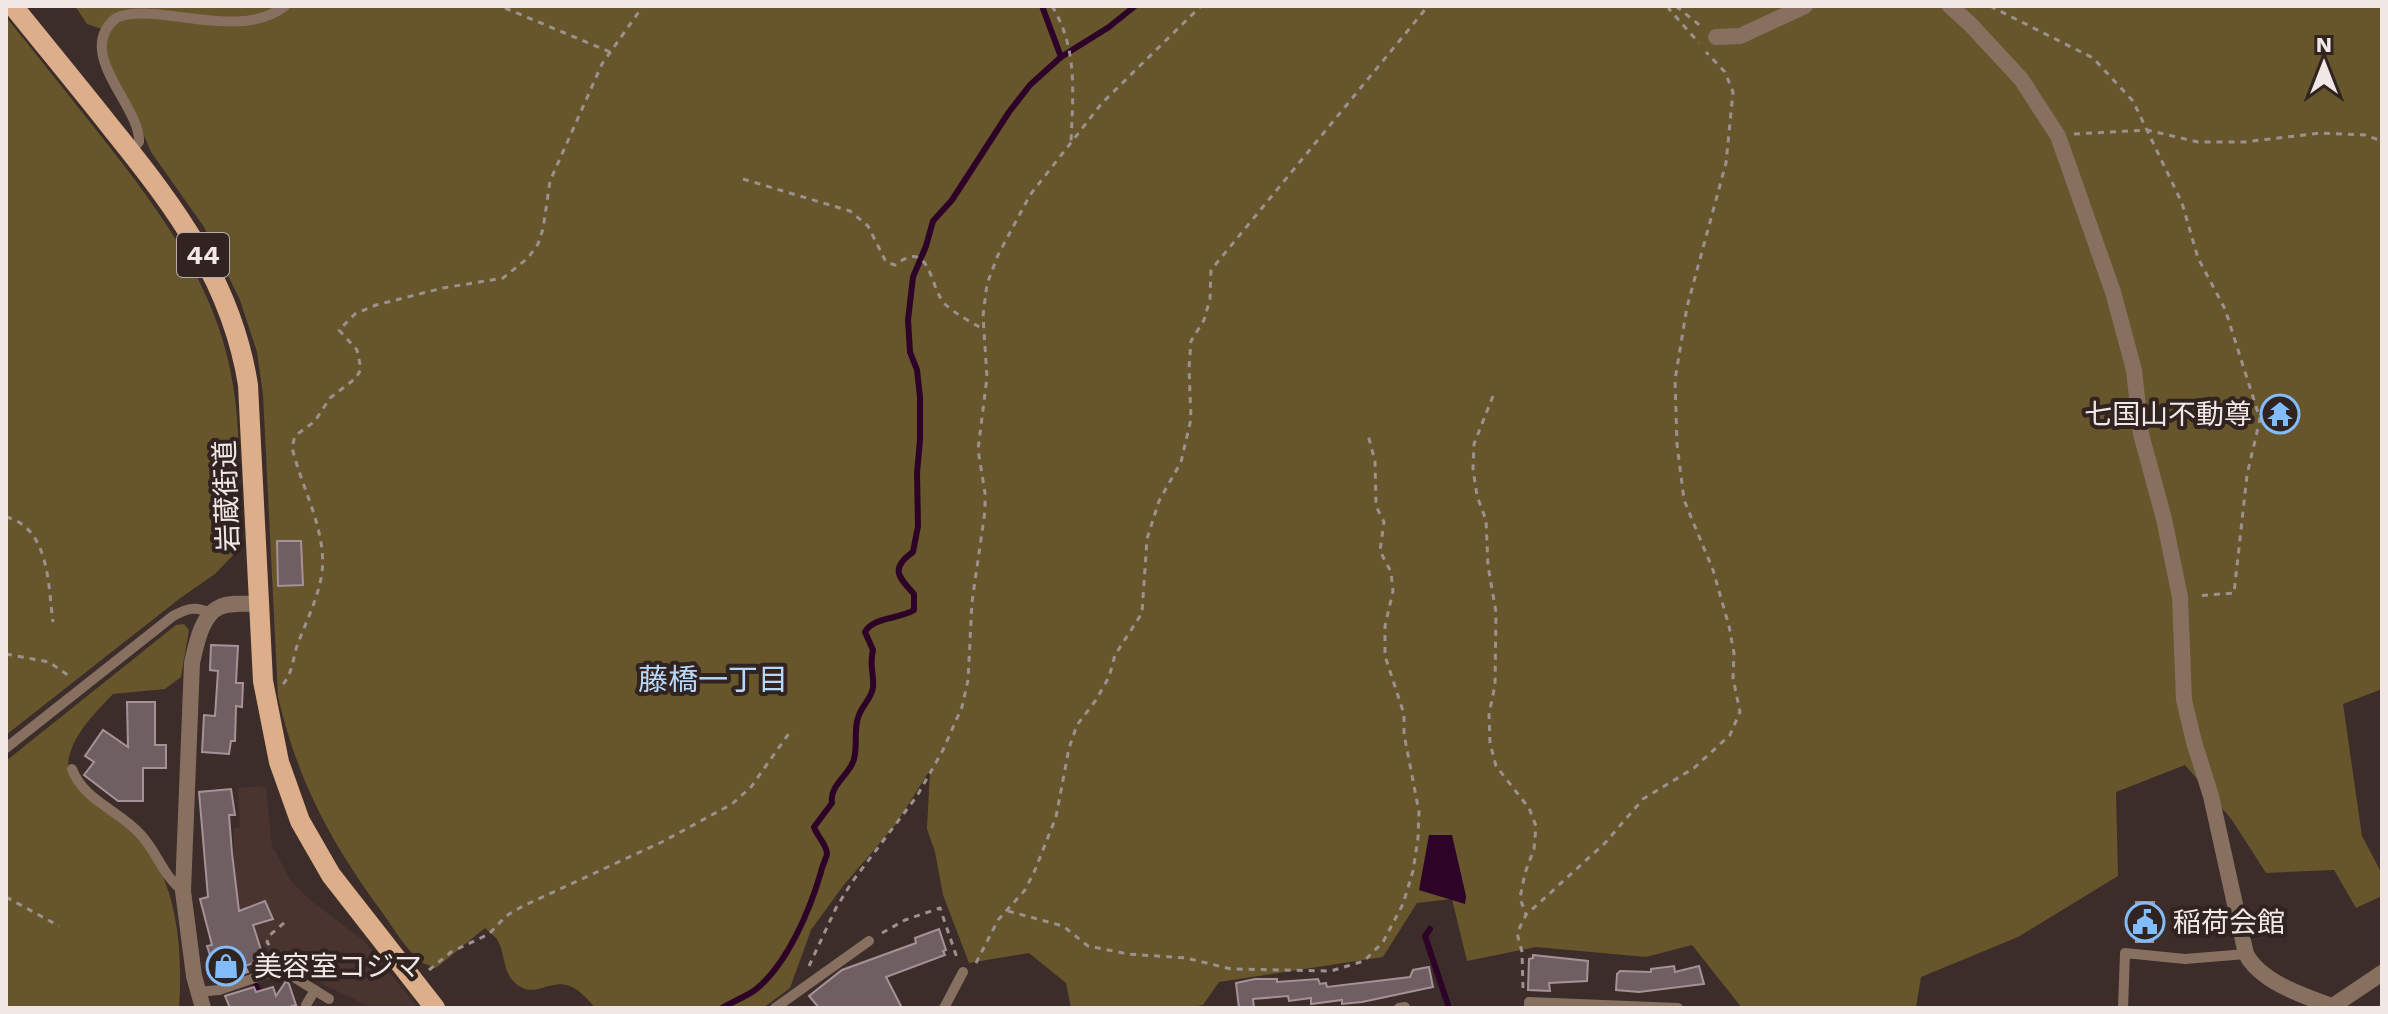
<svg xmlns="http://www.w3.org/2000/svg" width="2388" height="1014" viewBox="0 0 2388 1014" font-family="'Work Sans','Noto Sans JP',sans-serif">
<style>
.built{fill:#4a3430}
.green{fill:#67552b}
.water{fill:#2e0328}
.lines{fill:none;stroke-linecap:round;stroke-linejoin:round}
.stream{stroke:#2e0328;stroke-width:6}
.building{fill:#6f5e62;stroke:#a59296;stroke-width:2}
.path{stroke:#9d918e;stroke-width:3;stroke-dasharray:6 6;stroke-linecap:butt}
.service{stroke:#87705f;stroke-width:10}
.minor{stroke:#87705f;stroke-width:16}
.primary{stroke:#dcae8a;stroke-width:20}
.labels{text-anchor:middle;stroke-width:8;stroke-linejoin:round;paint-order:stroke}
.shield{fill:#312320;stroke:#b7acaa;stroke-width:2}
.shield-label{font-size:26px;font-weight:bold;fill:#f1e7e5}
.poi-label{font-size:28px;fill:#f1e7e5;stroke:#312320;text-anchor:start}
.street-label{font-size:28px;fill:#f1e7e5;stroke:#312320}
.neighbourhood-label{font-size:30px;fill:#b8d8fb;stroke:#312320}
</style>
<rect width="100%" height="100%" fill="#3c2d2a"/>
<!-- built -->
<polygon class="built" points="259,786 266,788 272,848 275,851 290,880 310,900 364,941 418,1008 373,1008 326,986 285,962 279,963 241,917 236,890 234,861 234,828 240,827 238,788"/>
<!-- green -->
<g class="green">
<path d="M75,6H2382V689L2343,704L2362,836L2382,874V896L2356,908L2334,870L2266,873L2232,820L2185,765L2116,792L2118,876L2018,937L1921,977L1916,1008H1742L1692,945L1646,957L1536,947L1467,961L1452,899L1417,903L1383,957L1219,982L1203,1005L1185,1008H1071L1066,983L1029,953L969,963L943,895L935,852L927,829L930,770L896,824L843,886L811,930L790,988L763,1008H595C559,960 543,1002 519,986C502,975 506,956 498,941C496,937 489,932 485,928L436,968L420,962C404,946 392,926 379,908C329,839 298,781 278,697L263,395L257,352L240,300L204,227L151,152L142,131L106,77L102,29L87,24Z"/>
<path d="M6,17C38,56 69,96 101,136C160,211 218,288 233,385C242,439 238,494 239,549L215,574L179,599L6,735Z"/>
<path d="M184,624L189,630L181,677L165,689L113,694C94,714 67,740 68,769C92,792 120,813 140,838C178,884 183,950 179,1008H6V761L176,625Z"/>
</g>
<!-- water -->
<polygon class="water" points="1429,835 1452,835 1466,896 1465,904 1419,890"/>
<g class="lines">
<!-- stream -->
<g class="stream">
<polyline points="1042,6 1061,57"/>
<polyline points="1430,929 1425,936 1449,1008"/>
<polyline points="256,986 269,1008"/>
<path d="M722,1008C732,1002 747,996 755,990C787,965 810,910 821,872C822,866 826,859 827,854C827,845 817,836 814,827L832,803C829,785 850,775 854,759C858,745 853,728 859,715C863,704 872,698 873,687C874,671 869,666 873,650L865,632C873,617 900,619 914,610V594C898,577 890,568 913,552L918,526L917,473L920,440V397L917,370L910,352L908,320L913,277L926,246L933,221L952,200L1009,112L1030,85L1061,57L1109,27L1135,6"/>
</g>
</g>
<!-- building -->
<g class="building">
<polygon points="277,541 301,541 303,585 278,586"/>
<polygon points="211,645 238,646 236,683 243,683 242,707 236,706 235,741 231,741 229,754 202,752 204,715 215,716 218,671 210,670"/>
<polygon points="127,702 155,702 155,745 166,745 166,768 143,768 143,801 118,801 84,775 94,762 85,756 103,730 128,747"/>
<polygon points="231,789 235,815 229,815 232,853 239,911 265,901 273,919 253,925 264,959 245,966 248,972 219,982 207,946 212,945 200,899 208,897 199,792"/>
<polygon points="2136,902 2154,902 2153,942 2136,942"/>
<polygon points="939,929 946,950 943,951 945,955 886,977 902,1008 819,1008 809,996 842,970 916,943 915,938"/>
<polygon points="1533,955 1588,961 1587,981 1549,983 1550,991 1528,990 1529,959 1533,958"/>
<polygon points="1674,966 1675,972 1699,966 1704,984 1639,992 1616,990 1617,974 1620,971 1651,972 1651,969"/>
<polygon points="1429,967 1433,987 1362,1002 1342,1004 1342,1000 1311,1004 1311,998 1289,1001 1288,996 1253,999 1254,1008 1239,1008 1236,983 1255,979 1277,979 1277,982 1318,979 1320,984 1326,983 1327,987 1410,977 1413,970"/>
<polygon points="286,981 289,984 296,1005 286,1008 230,1008 225,996 254,987 256,992 273,987 276,996"/>
</g>
<g class="lines">
<!-- path -->
<g class="path">
<path d="M1052,6C1078,49 1073,93 1071,142"/>
<polyline points="1669,6 1669,9 1699,43"/>
<polyline points="1676,6 1703,28"/>
<polyline points="1990,6 2093,58 2133,101 2182,203 2198,258 2225,309 2260,419 2247,475 2234,593 2196,596"/>
<polyline points="505,8 610,52"/>
<polyline points="2074,134 2147,130 2198,142 2244,142 2321,133 2365,135 2382,141"/>
<path d="M743,179L850,211L868,226L886,262L895,265C932,236 929,290 946,305C957,315 971,322 983,329"/>
<polyline points="1493,396 1474,444 1473,469 1477,496 1486,520 1488,566 1496,612 1495,685 1489,714 1490,743 1496,766 1529,808 1536,826 1534,849 1525,873 1520,898 1526,915"/>
<path d="M6,517C50,528 48,586 53,622"/>
<polyline points="6,654 49,662 72,678"/>
<path d="M283,684C293,673 293,656 298,643C307,620 318,598 322,573C327,530 301,487 292,447L295,436L315,421L330,398L356,378L361,369L357,350L339,330L355,314L376,305L443,288L503,278L528,258L538,244L543,229L550,181L602,64L643,6"/>
<polyline points="6,897 59,926"/>
<polyline points="1008,911 1063,926 1088,946 1128,954 1186,958 1231,969 1331,971 1364,961 1383,942 1403,904 1413,871 1418,838 1419,812 1404,734 1404,714 1385,656 1385,626 1393,591 1391,572 1380,551 1384,522 1376,506 1375,461 1368,435"/>
<polyline points="882,933 905,920 940,908 957,958"/>
<polyline points="276,955 267,942 270,935 285,922"/>
<polyline points="976,963 998,920 1025,890 1035,870 1056,817 1069,748 1077,725 1096,700 1109,677 1115,655 1142,613 1147,539 1159,501 1181,462 1191,419 1189,368 1191,341 1204,320 1210,299 1211,270 1428,6"/>
<polyline points="809,966 836,908 852,882 917,796 943,750 962,707 968,680 972,602 985,511 985,493 978,450 987,377 983,316 987,284 998,255 1030,195 1102,103 1201,6"/>
<polyline points="429,970 451,952 489,934 506,916 523,906 662,842 732,804 751,787 792,729"/>
<polyline points="1523,988 1522,952 1517,933 1526,915 1605,843 1643,799 1694,768 1730,735 1740,712 1733,678 1734,653 1729,626 1713,570 1684,500 1677,444 1675,380 1687,307 1726,163 1733,92 1725,72 1706,52"/>
</g>
<!-- service -->
<g class="service">
<path d="M130,151L139,142C141,106 73,53 116,18C154,0 238,43 285,6"/>
<path d="M6,748L173,616C188,608 195,606 211,613"/>
<path d="M72,769C84,801 119,810 141,835C157,852 163,876 183,891"/>
<polyline points="198,992 219,990 281,969 329,999"/>
<polyline points="306,1005 315,990"/>
<polyline points="775,1008 869,941"/>
<polyline points="944,1008 963,972"/>
<polyline points="1399,1008 1405,1007"/>
<polyline points="1529,1008 1529,1002 1678,1008"/>
<polyline points="2123,1008 2125,953 2185,959 2246,954"/>
</g>
<!-- minor -->
<g class="minor">
<path d="M1950,6L1970,24L2021,79L2058,136L2113,292L2134,370L2141,434L2164,519L2180,597L2184,700L2194,742L2211,796L2246,954C2261,983 2307,997 2337,1008"/>
<polyline points="1716,37 1740,36 1805,6"/>
<path d="M203,1008L194,976L183,891L192,663C196,646 201,615 220,607C231,602 247,604 258,604"/>
<polyline points="2330,1008 2382,973"/>
</g>
<!-- primary -->
<path class="primary" d="M13,6C46,47 80,88 113,130C176,208 232,283 248,385L263,681L279,762L300,821L331,875L435,1008"/>
</g>
<!-- icons -->
<defs>
<symbol id="temple-ring" viewBox="-11 -11 22 22"><circle r="9.5" fill="#312320" stroke="#82bcfa" stroke-width="1.5"/><path d="M0-6L5-2H3V0L6.5 2.5H4V6H1.5V3h-3V6H-4V2.5H-6.5L-3 0V-2H-5Z" fill="#82bcfa"/></symbol>
<symbol id="civic-ring" viewBox="-11 -11 22 22"><circle r="9.5" fill="#312320" stroke="#82bcfa" stroke-width="1.5"/><path d="M-.6-6.5H3V-4.5H.6V-3L4-1V1h2V6H-6V1h2V-1L-.6-3ZM-1.2 2.5V6h2.4V2.5Z" fill="#82bcfa"/></symbol>
<symbol id="shop-ring" viewBox="-11 -11 22 22"><circle r="9.5" fill="#312320" stroke="#82bcfa" stroke-width="1.5"/><path d="M-5-2.5h2.3a2.7 3.5 0 0 1 5.4 0H5L5.5 6h-11ZM-1.5-2.5h3a1.5 2.3 0 0 0-3 0Z" fill="#82bcfa"/></symbol>
</defs>
<g fill-rule="evenodd">
<use href="#temple-ring" x="2258" y="392" width="44" height="44"/>
<use href="#civic-ring" x="2123" y="900" width="44" height="44"/>
<use href="#shop-ring" x="204" y="944" width="44" height="44"/>
</g>
<g class="labels">
<!-- shield labels -->
<rect class="shield" x="177" y="233" width="52" height="44" rx="6"/>
<g class="shield-label">
<text x="203" y="264">44</text>
</g>
<!-- poi labels -->
<g class="poi-label">
<text x="2252" y="424" text-anchor="end">七国山不動尊</text>
<text x="2173" y="932">稲荷会館</text>
<text x="254" y="976">美容室コジマ</text>
</g>
<!-- street labels -->
<g class="street-label">
<text transform="translate(226 496) rotate(-92)" y="10">岩蔵街道</text>
</g>
<!-- neighbourhood labels -->
<g class="neighbourhood-label">
<text x="713" y="690">藤橋一丁目</text>
</g>
</g>
<!-- border -->
<rect width="2388" height="1014" fill="none" stroke="#f1e7e5" stroke-width="16"/>
<!-- north arrow -->
<g transform="translate(2324 64)" stroke="#312320" stroke-width="6" paint-order="stroke">
<path d="M0-6L14 30L0 20L-14 30Z" fill="#f1e7e5"/>
<text y="-12" font-size="22" font-weight="bold" text-anchor="middle" fill="#f1e7e5">N</text>
</g>
</svg>
